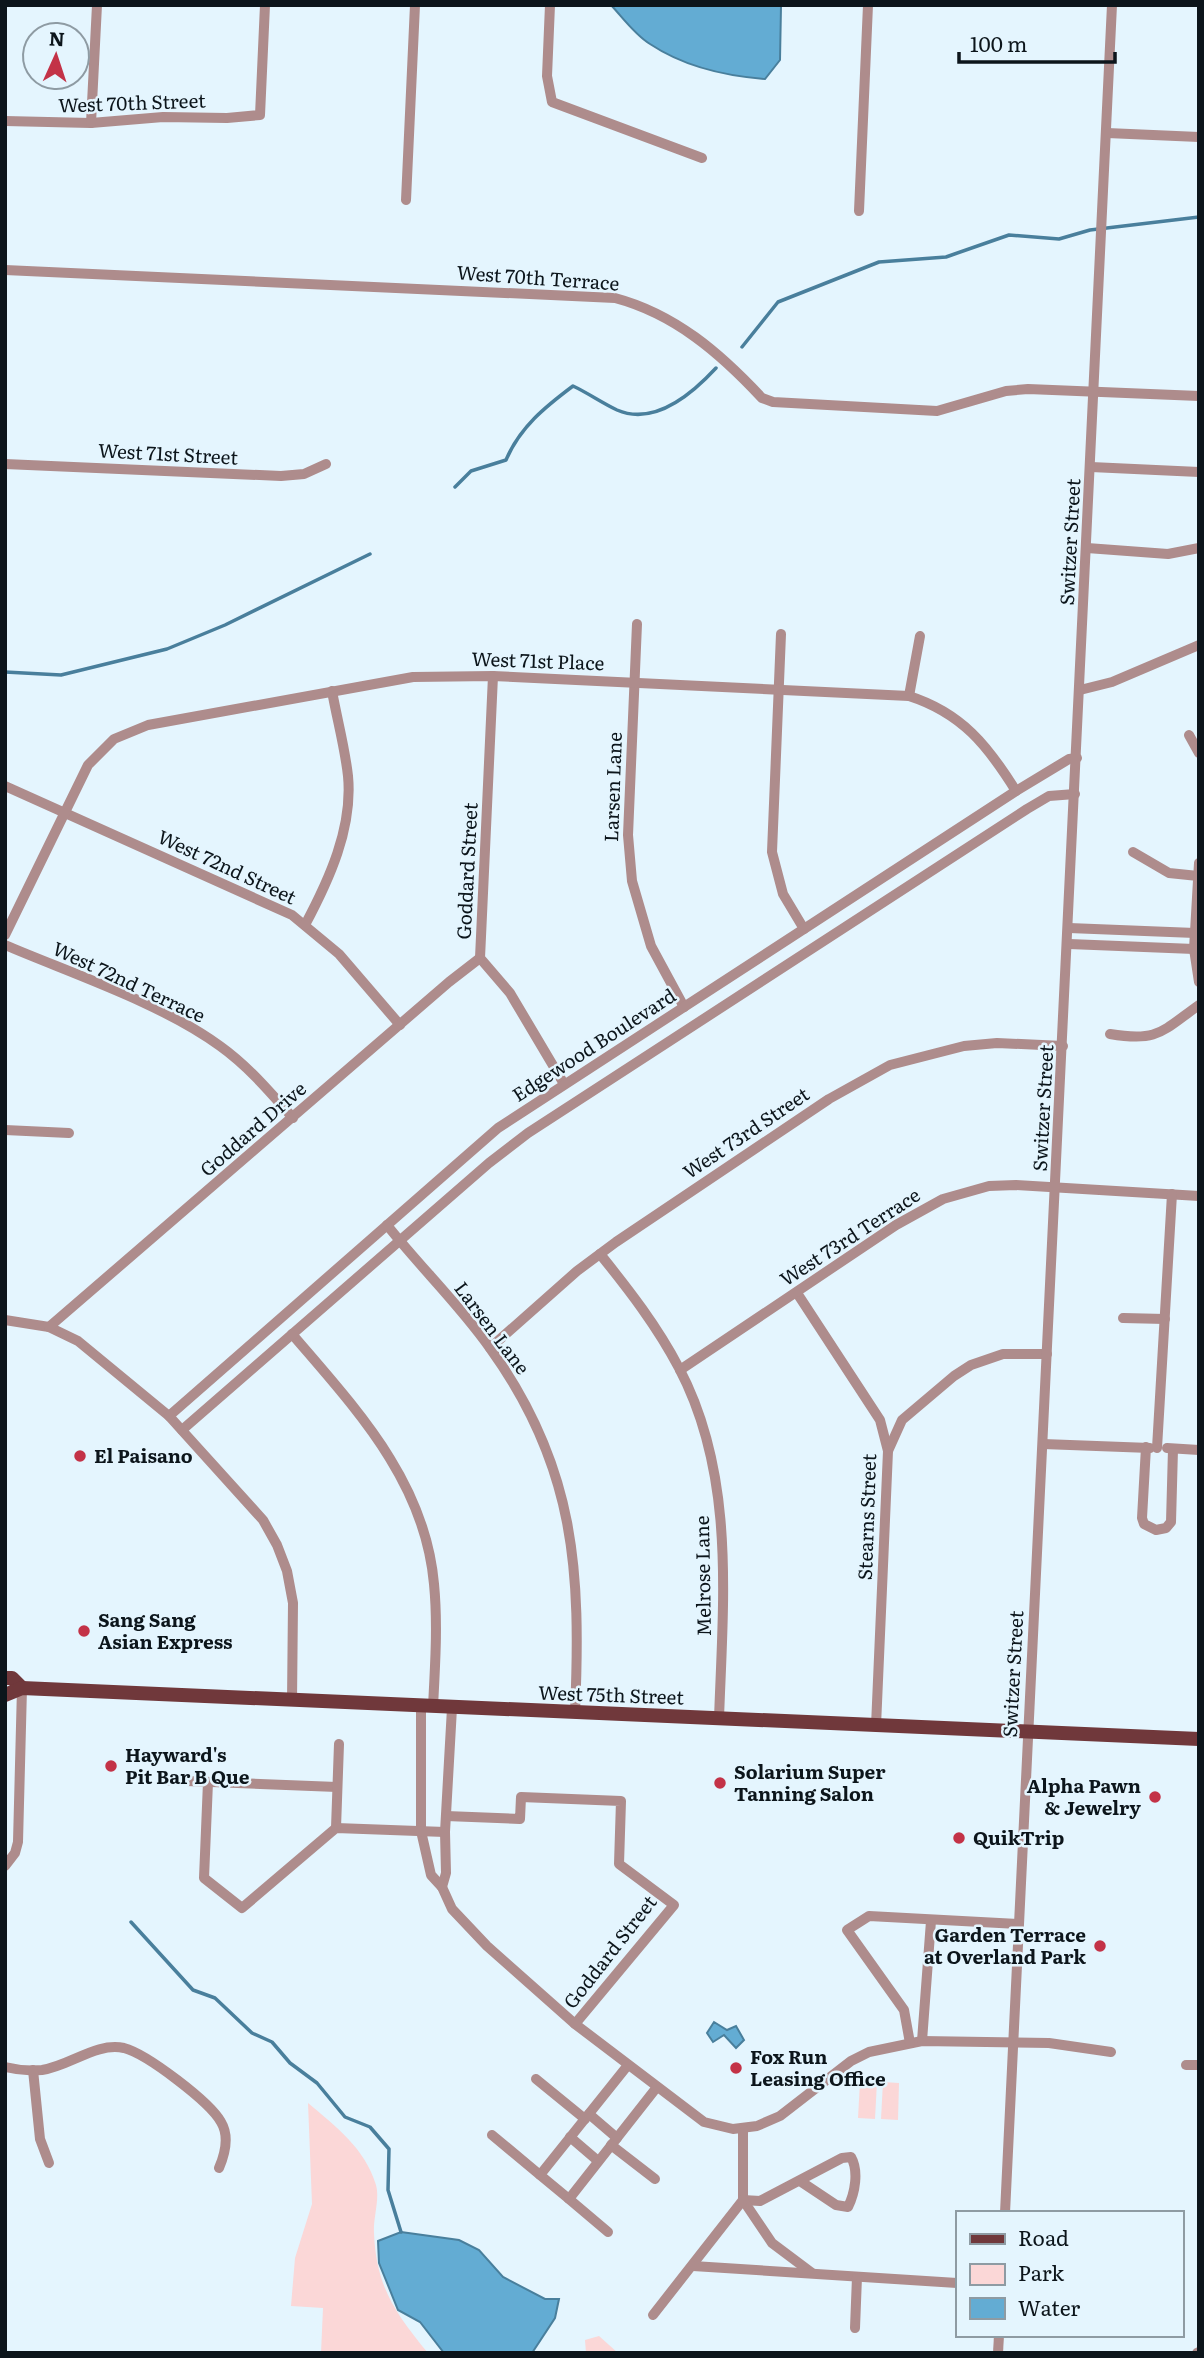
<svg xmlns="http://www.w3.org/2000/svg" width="1204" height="2358" viewBox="0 0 1204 2358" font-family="Literata,serif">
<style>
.green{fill:#fbd7d7}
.water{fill:#63acd3;stroke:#497f9c;stroke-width:2}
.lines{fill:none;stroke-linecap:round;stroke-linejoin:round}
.stream{stroke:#497f9c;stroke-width:3.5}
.minor{stroke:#ae8c8c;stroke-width:10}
.major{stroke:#70383b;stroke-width:14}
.poi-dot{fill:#c33247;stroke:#e4f5fe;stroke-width:2.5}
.labels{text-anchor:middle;stroke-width:5;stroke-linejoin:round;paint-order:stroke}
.street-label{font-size:19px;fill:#0c151b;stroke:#e4f5fe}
.poi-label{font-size:19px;font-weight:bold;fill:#0c151b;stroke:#e4f5fe;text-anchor:start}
</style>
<rect width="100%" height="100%" fill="#e4f5fe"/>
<!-- green -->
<g class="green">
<polygon points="860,2082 877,2082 875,2119 858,2118"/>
<polygon points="883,2082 899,2083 898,2120 881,2119"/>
<path d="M308,2103C335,2126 365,2148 376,2185C380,2199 373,2218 374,2233C376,2286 395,2313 428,2353H321L323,2308L291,2306L295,2258L312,2204Z"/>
<polygon points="599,2336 618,2353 586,2353 585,2340"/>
</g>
<!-- water -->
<g class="water">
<path d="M611,5L781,6L780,60L765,79C726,76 683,66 650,44C635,35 623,18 611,5Z"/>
<polygon points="714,2022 727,2030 736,2026 744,2040 736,2048 724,2035 713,2042 707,2033"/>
<polygon points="401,2232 459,2240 479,2250 503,2277 545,2299 559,2299 555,2318 532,2353 444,2353 420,2322 398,2310 379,2263 378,2241"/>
</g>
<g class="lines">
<!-- stream -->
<g class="stream">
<polyline points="742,347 778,302 879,262 946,257 1009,235 1059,239 1090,230 1199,217"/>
<path d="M455,487L471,471L506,460C520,427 545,407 573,386C588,393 602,403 617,410C654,426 692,394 716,368"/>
<polyline points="5,672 61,675 167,649 225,625 370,554"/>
<polyline points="131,1922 193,1990 215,1998 252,2033 272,2042 290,2063 317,2083 345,2117 370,2127 389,2149 388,2190 401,2232"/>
</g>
<!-- minor -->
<g class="minor">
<polyline points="550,5 547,76 552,102 702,158"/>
<polyline points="5,121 91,123 163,117 227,118 260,115 265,5"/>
<polyline points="91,123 97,5"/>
<polyline points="1107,133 1199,137"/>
<polyline points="406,200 415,5"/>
<polyline points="859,211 868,5"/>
<path d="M5,270L615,298C675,314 720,353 762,398L773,402L937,411L1006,391L1028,389L1199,396"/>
<polyline points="5,464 281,476 304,474 326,464"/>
<polyline points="1091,467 1199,472"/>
<polyline points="1087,548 1168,554 1199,548"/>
<polyline points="637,624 628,835 632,881 651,946 684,1007"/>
<polyline points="781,634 772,852 783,894 804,929"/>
<polyline points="493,676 480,958 510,993 564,1084"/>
<polyline points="1080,690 1112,682 1199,645"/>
<polyline points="909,696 920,636"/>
<polyline points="1189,735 1199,753"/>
<polyline points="5,786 292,915 339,954 400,1025"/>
<polyline points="1133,852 1169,873 1198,876"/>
<polyline points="1199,863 1194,949 1199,982"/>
<path d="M305,925C329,880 353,828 348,776C345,748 337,719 332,691"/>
<polyline points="1069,928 1195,933"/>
<path d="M5,935L88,765L114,739L148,725L413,677L493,676L909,696C962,713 988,746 1016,791"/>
<polyline points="1069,944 1194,949"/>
<path d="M5,945C73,974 161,1003 220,1046C248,1066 270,1092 293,1118"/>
<path d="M1110,1034C1158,1042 1161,1032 1199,1005"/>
<polyline points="5,1130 69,1133"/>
<path d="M387,1225C420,1267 459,1304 490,1348C576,1467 581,1572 575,1713"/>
<path d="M600,1254C629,1290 657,1326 679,1368C736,1476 723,1601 719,1719"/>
<polyline points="797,1293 880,1420 888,1451 876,1726"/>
<polyline points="1123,1318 1165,1319"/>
<polyline points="5,1320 49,1327 78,1341 169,1416 263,1520 277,1545 287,1571 293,1603 292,1701"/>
<polyline points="49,1327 449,982 480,958"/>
<path d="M292,1334C356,1409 425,1481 434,1584C438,1625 435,1666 433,1707"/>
<polyline points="490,1348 577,1271 616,1242 829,1099 890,1065 964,1046 997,1043 1063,1046"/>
<polyline points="680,1370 896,1225 943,1199 989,1186 1016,1185 1199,1196"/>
<polyline points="169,1416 498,1128 1016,791 1069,759 1077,758"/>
<polyline points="182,1430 489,1163 528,1133 1027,809 1049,796 1075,794"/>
<polyline points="1043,1444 1150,1448"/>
<polyline points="1146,1447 1142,1518 1144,1524 1156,1530 1166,1528 1171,1522 1173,1449"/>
<polyline points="1157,1448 1172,1194"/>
<polyline points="1167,1448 1199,1450"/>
<polyline points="888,1451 902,1420 954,1376 971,1365 1003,1354 1047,1354"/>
<polyline points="421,1707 421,1831 431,1875 442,1887 452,1909 487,1946 575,2024 704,2122 733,2129 757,2126 780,2116 851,2061 869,2052 922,2041 1049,2043 1111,2052"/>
<polyline points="161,1780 337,1787"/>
<polyline points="208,1782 204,1878 242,1908 336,1828 445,1832"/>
<polyline points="446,1816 520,1819 521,1797 621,1801 619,1864 674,1905 575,2024"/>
<polyline points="336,1828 339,1744"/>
<polyline points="5,1866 15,1853 18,1842 22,1688"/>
<polyline points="442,1887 446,1873 445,1832 452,1708"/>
<polyline points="922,2041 931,1921"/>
<polyline points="910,2043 904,2010 847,1930 869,1916 1018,1924"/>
<polyline points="628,2065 540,2175 569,2199 657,2087"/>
<polyline points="1186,2065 1199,2065"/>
<path d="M5,2067C17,2070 30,2071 42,2070C70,2066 96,2042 124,2048C147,2054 210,2102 221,2122C230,2137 225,2154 219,2168"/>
<polyline points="33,2070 40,2139 49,2163"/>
<polyline points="536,2079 585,2119"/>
<polyline points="589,2114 617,2138"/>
<polyline points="743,2129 743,2200"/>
<polyline points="492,2135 540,2175"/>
<polyline points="570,2137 598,2161"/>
<polyline points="611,2145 655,2179"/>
<polyline points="569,2199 608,2232"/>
<path d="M743,2200L760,2201L842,2158L851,2157C859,2171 855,2193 848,2207L836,2205L800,2181"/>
<polyline points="743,2200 772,2243 812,2273"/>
<polyline points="1005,2213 1112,5"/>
<polyline points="693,2266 957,2283"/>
<polyline points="653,2315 743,2200"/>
<polyline points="855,2328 857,2277"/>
<polyline points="998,2353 999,2335"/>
<polyline points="1197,2353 1199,2352"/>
</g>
<!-- major -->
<g class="major">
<polyline points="5,1678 12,1678 22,1688"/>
<polyline points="5,1695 22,1688 1199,1739"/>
</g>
</g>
<!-- markers -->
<g class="poi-dot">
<circle cx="80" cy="1456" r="7"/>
<circle cx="84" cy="1631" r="7"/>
<circle cx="111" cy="1766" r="7"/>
<circle cx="720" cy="1783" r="7"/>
<circle cx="1155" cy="1797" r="7"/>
<circle cx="959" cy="1838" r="7"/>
<circle cx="1100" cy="1946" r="7"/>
<circle cx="736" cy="2068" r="7"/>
</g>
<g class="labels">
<!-- street labels -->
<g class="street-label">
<text transform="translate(132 103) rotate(-2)" y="7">West 70th Street</text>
<text transform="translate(538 278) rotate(4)" y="7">West 70th Terrace</text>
<text transform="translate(168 454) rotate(3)" y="7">West 71st Street</text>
<text transform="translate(1070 542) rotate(-87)" y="7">Switzer Street</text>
<text transform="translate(538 661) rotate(2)" y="7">West 71st Place</text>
<text transform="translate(613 787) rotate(-88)" y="7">Larsen Lane</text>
<text transform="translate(227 867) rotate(25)" y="7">West 72nd Street</text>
<text transform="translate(467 871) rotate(-87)" y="7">Goddard Street</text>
<text transform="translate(129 982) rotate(25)" y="7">West 72nd Terrace</text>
<text transform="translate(594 1045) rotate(-33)" y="7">Edgewood Boulevard</text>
<text transform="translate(1043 1108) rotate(-87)" y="7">Switzer Street</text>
<text transform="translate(253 1129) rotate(-41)" y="7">Goddard Drive</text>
<text transform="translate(746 1133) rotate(-34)" y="7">West 73rd Street</text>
<text transform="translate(850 1237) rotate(-33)" y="7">West 73rd Terrace</text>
<text transform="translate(492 1328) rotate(53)" y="7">Larsen Lane</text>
<text transform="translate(867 1517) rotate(-88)" y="7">Stearns Street</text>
<text transform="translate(703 1576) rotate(-91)" y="7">Melrose Lane</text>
<text transform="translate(1013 1674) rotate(-87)" y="7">Switzer Street</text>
<text transform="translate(611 1695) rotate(2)" y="7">West 75th Street</text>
<text transform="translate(610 1952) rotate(-52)" y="7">Goddard Street</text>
</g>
<!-- poi labels -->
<g class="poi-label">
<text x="94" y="1463">El Paisano</text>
<text x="98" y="1627">Sang Sang<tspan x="98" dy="22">Asian Express</tspan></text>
<text x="125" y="1762">Hayward's<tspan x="125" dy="22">Pit Bar B Que</tspan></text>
<text x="734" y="1779">Solarium Super<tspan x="734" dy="22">Tanning Salon</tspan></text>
<text x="1141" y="1793" text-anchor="end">Alpha Pawn<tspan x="1141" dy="22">&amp; Jewelry</tspan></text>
<text x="973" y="1845">QuikTrip</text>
<text x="1086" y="1942" text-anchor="end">Garden Terrace<tspan x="1086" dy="22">at Overland Park</tspan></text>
<text x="750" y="2064">Fox Run<tspan x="750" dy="22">Leasing Office</tspan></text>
</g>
</g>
<!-- border -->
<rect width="1204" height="2358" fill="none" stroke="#0c151b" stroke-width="14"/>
<!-- legend -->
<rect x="956" y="2211" width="228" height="126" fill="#e4f5fe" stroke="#8e9ba3" stroke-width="2"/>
<rect x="970" y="2234" width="35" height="10" fill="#70383b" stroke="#8e9ba3" stroke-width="2"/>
<text x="1018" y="2246" font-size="21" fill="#0c151b">Road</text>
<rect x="970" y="2264" width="35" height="21" fill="#fbd7d7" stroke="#8e9ba3" stroke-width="2"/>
<text x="1018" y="2281" font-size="21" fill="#0c151b">Park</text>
<rect x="970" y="2298" width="35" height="21" fill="#63acd3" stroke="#8e9ba3" stroke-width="2"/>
<text x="1018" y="2316" font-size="21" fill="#0c151b">Water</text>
<!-- north arrow -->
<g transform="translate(56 56) rotate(3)"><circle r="33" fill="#e4f5fe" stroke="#8e9ba3" stroke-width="2"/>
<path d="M0-5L12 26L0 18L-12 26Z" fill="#c33247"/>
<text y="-10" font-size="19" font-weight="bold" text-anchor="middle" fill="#0c151b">N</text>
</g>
<!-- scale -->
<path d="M959 52v10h156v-10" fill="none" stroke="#0c151b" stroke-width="3.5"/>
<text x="970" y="52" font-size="21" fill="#0c151b" stroke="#e4f5fe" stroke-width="5" paint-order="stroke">100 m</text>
</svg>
